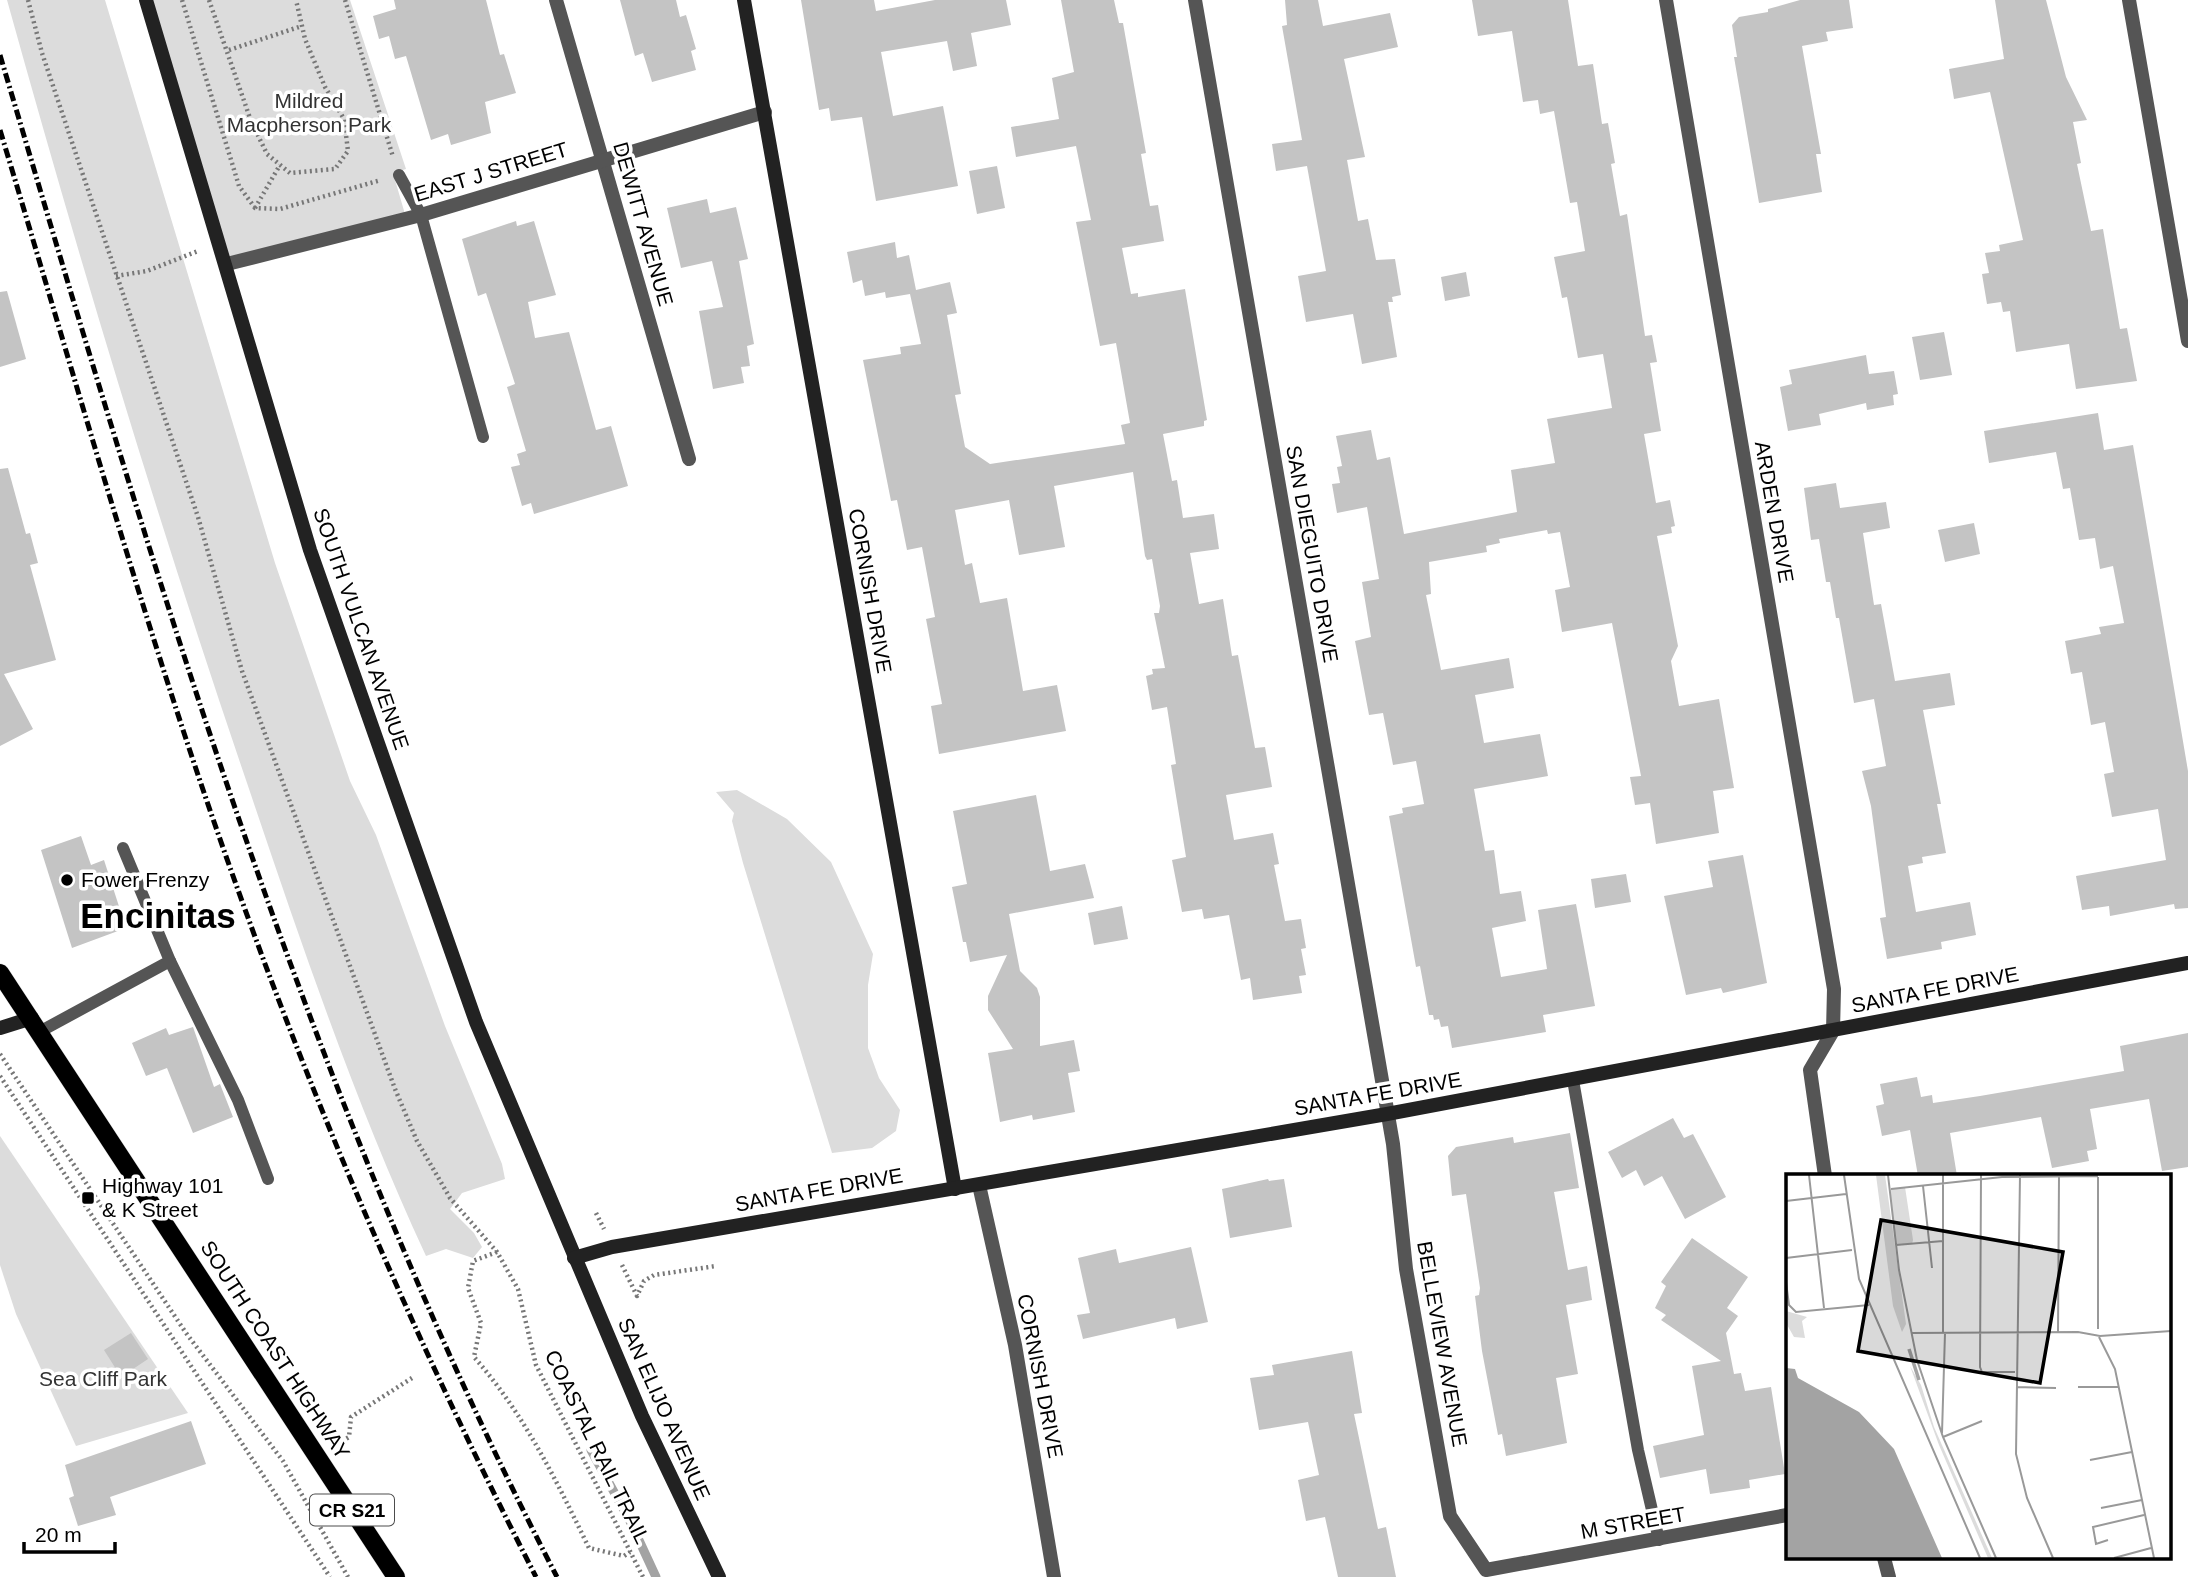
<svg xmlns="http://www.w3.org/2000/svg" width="2188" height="1577" viewBox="0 0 2188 1577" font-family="Arial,sans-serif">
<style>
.green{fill:#dcdcdc}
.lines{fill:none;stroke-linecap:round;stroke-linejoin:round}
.stream{stroke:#a3a3a3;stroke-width:9}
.building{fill:#c4c4c4}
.primary-casing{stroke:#dbdbdb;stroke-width:19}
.path{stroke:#777;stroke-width:4.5;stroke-dasharray:2 3.5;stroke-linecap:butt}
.lane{stroke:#555;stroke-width:12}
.street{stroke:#555;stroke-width:14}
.secondary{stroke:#222;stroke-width:14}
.primary{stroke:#000;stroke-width:18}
.rail{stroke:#000;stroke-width:5;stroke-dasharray:10 3.5 2 3.5;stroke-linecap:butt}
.poi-dot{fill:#000;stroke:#fff;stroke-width:2.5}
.labels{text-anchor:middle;stroke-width:7;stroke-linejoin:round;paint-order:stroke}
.shield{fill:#fff;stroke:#4c4c4c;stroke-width:2}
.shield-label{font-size:19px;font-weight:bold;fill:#000}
.park-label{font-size:21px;fill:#333;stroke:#fff}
.street-label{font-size:21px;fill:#000;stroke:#fff}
.poi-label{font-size:21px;fill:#000;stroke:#fff;text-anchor:start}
.town-label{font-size:35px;font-weight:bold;fill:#000;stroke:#fff}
.inset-river{fill:none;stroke:#a3a3a3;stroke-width:3.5}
.inset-road{fill:none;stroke:#999;stroke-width:2}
.view{fill:#000;fill-opacity:0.15;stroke:#000;stroke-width:3.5}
.inset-edge{fill:none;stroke:#000;stroke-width:3.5}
</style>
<rect width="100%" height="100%" fill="#fff"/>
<!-- green -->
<g class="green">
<path d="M7,0H105L275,563L350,781L376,835L445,1026L502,1164L505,1179L462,1193L450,1209L474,1233L482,1247L473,1258L446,1249L426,1256C355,1103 301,943 247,783C159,525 80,263 7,0Z"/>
<polygon points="145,0 350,0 406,169 393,173 407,221 224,265"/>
<polygon points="737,790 787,819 831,862 873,954 868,985 868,1048 879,1078 900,1110 896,1131 872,1148 832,1153 743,863 732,821 734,813 716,792"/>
<polygon points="0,1136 188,1413 76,1446 16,1314 0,1265"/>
</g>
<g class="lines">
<!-- stream -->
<polyline class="stream" points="591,1450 632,1525 656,1577"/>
</g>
<!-- building -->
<g class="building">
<polygon points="394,0 486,0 500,55 504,54 516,93 485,102 491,133 451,145 448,134 431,140 406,56 395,59 389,36 379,39 373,16 396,9"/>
<polygon points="620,0 676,0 680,17 686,15 696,49 691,51 696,70 652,82 643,53 635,56"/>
<polygon points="801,0 874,0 876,11 935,0 1006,0 1011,25 971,33 977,66 953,71 947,41 881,52 893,116 943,106 958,186 876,201 862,117 831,121 829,108 819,110"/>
<polygon points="1061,0 1114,0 1119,23 1123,23 1146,153 1141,154 1150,206 1158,205 1164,241 1122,248 1131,294 1138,293 1138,297 1185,289 1207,420 1204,421 1204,426 1163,434 1172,481 1177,480 1183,518 1214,514 1219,549 1190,553 1199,604 1223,599 1232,656 1238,655 1255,748 1265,747 1272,787 1226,795 1234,840 1273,833 1279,864 1274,865 1285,921 1301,919 1306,948 1301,949 1306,975 1299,976 1302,993 1253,1000 1250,978 1241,980 1229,915 1204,919 1202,909 1182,912 1172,860 1186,857 1171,765 1176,764 1167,707 1152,710 1146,676 1153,674 1152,669 1165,668 1154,613 1159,613 1160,606 1152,559 1147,560 1145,556 1133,472 1054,486 1065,547 1019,555 1009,500 955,510 965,565 972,563 980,603 1007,598 1023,691 1057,685 1066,731 939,754 931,706 942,704 926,619 935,617 922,547 907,550 897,500 891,501 863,360 901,354 900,347 921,344 910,294 886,298 885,292 865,296 862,280 853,283 847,252 895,242 897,258 909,255 916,290 950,282 957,313 947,315 961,394 955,395 965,447 990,464 1125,444 1121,425 1130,423 1116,343 1100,346 1076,222 1091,220 1076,146 1016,157 1011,127 1059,119 1052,78 1074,72"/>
<polygon points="1285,0 1318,0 1323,26 1390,13 1398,47 1344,59 1365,157 1347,160 1358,221 1368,219 1376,260 1395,259 1401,295 1392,297 1393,302 1388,302 1397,357 1362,364 1353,314 1306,322 1298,276 1326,271 1307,166 1276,171 1272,144 1302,140 1282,26 1287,25"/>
<polygon points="1472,0 1568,0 1578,66 1593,64 1602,124 1608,123 1615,163 1611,164 1620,216 1627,214 1645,336 1652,335 1657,362 1650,363 1661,431 1644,434 1656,503 1670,500 1675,526 1671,527 1672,533 1657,536 1678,646 1671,661 1679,706 1719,699 1734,788 1713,791 1719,833 1656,844 1650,803 1635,805 1630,777 1641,776 1612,623 1562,632 1555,590 1570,587 1560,532 1548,534 1547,530 1499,539 1500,543 1486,546 1487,552 1429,562 1431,594 1426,595 1441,670 1509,658 1514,688 1475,695 1484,743 1540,734 1548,776 1474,789 1485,851 1494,850 1500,894 1521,891 1526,921 1492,928 1501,977 1547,969 1538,910 1576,904 1595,1006 1543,1015 1546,1032 1452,1048 1448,1026 1441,1027 1439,1019 1434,1020 1433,1015 1429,1015 1420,966 1416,967 1389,816 1403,813 1402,808 1424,804 1416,761 1393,765 1383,713 1369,715 1355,641 1371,637 1362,582 1379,579 1367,507 1337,513 1332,484 1340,483 1337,467 1342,466 1336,436 1371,430 1377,460 1390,457 1404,534 1517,512 1511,470 1555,463 1547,419 1612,408 1603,354 1578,358 1567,297 1562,298 1554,257 1585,251 1577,202 1570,203 1554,111 1540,114 1538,100 1523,102 1512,31 1478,36"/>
<polygon points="1800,0 1849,0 1853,28 1826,32 1828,41 1802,46 1821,154 1816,154 1822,192 1759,203 1734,57 1737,57 1732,25 1739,17 1768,12 1768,9"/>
<polygon points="1995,0 2046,0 2066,77 2087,120 2073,122 2081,163 2077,164 2091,231 2103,229 2120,329 2127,328 2137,381 2076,389 2069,344 2016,352 2010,311 2003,312 2001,302 1987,304 1982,274 1989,273 1985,253 2000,251 1999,245 2023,240 1990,92 1954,99 1949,69 2004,59"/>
<polygon points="997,166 1005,208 977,214 969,171"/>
<polygon points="707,199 710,213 736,207 748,259 739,261 754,344 747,346 750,366 741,367 744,383 713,389 699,311 723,307 712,261 681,268 667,208"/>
<polygon points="516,221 517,226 534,221 556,295 528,302 535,338 569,332 596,430 611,426 628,486 534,514 531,503 522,506 511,467 520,465 517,454 526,451 507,387 515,384 486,293 478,296 462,239"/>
<polygon points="1466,272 1470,296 1445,301 1441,277"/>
<polygon points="7,291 26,359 0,367 0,292"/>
<polygon points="1944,332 1952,375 1920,380 1912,337"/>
<polygon points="1866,355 1869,374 1894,371 1898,394 1893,395 1894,405 1867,410 1866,403 1819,414 1821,425 1788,431 1780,387 1792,384 1789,370"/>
<polygon points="2098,413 2104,450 2133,445 2188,771 2188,908 2175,909 2174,904 2110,916 2109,906 2082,910 2076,876 2166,860 2158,809 2112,817 2104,774 2114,772 2105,722 2091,725 2082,672 2071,674 2065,641 2101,634 2099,627 2124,623 2113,566 2100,569 2095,538 2079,540 2070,488 2063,489 2056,452 1989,463 1984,431"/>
<polygon points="8,468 26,534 30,533 38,563 30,565 56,660 4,674 33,729 0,746 0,469"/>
<polygon points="1836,483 1840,508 1886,502 1890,528 1863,533 1874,605 1881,604 1895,681 1950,673 1955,705 1923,710 1941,804 1937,804 1946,853 1922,857 1923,863 1908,866 1916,912 1970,902 1976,935 1941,942 1942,949 1887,959 1880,918 1886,917 1871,806 1862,771 1886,766 1874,699 1854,703 1839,618 1836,618 1830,582 1826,582 1819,539 1811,540 1804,488"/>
<polygon points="1974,523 1980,554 1945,562 1938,530"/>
<polygon points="1036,795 1050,871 1085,864 1094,898 1009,914 1020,971 1037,988 1040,997 1040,1046 1074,1040 1080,1071 1068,1073 1075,1112 1033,1120 1032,1115 1000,1122 988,1053 1013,1049 988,1010 988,996 1007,955 970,962 966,942 963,942 952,887 967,884 953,811"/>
<polygon points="81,836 91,865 104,860 126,928 72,948 41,850"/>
<polygon points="1743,855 1767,983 1723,993 1721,988 1686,995 1664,896 1713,887 1708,861"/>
<polygon points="1626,874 1631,902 1595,908 1591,879"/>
<polygon points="1122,906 1128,939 1094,945 1088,913"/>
<polygon points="193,1027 214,1087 220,1084 233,1117 193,1133 167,1068 146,1076 132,1043 166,1028 169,1035"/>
<polygon points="2188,1033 2188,1167 2162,1171 2149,1099 2090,1109 2097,1149 2087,1151 2089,1161 2052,1168 2041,1117 1950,1133 1957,1176 1918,1176 1910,1130 1882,1136 1876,1106 1884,1104 1880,1084 1917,1077 1921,1097 1932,1095 1933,1103 1980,1096 2124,1071 2120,1046"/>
<polygon points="1673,1118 1684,1138 1693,1134 1726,1197 1685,1219 1662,1176 1644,1186 1636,1170 1622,1178 1608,1152"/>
<polygon points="1570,1133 1579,1188 1554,1192 1568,1270 1587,1266 1592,1300 1566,1305 1578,1374 1556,1378 1567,1443 1506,1456 1502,1434 1498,1435 1482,1351 1475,1296 1479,1295 1480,1288 1466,1194 1452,1196 1448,1156 1456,1147 1513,1137 1514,1143"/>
<polygon points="1268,1179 1269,1181 1284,1179 1292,1227 1230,1238 1222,1189"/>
<polygon points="1692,1238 1748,1277 1727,1308 1738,1316 1726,1333 1734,1374 1741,1373 1745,1391 1771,1387 1785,1474 1749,1480 1750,1488 1710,1494 1706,1469 1660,1478 1653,1446 1704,1435 1692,1366 1721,1361 1661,1320 1666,1315 1655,1308 1666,1286 1661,1282"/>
<polygon points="1191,1247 1208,1322 1177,1329 1175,1318 1083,1339 1077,1315 1090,1313 1078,1258 1116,1249 1119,1263"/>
<polygon points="131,1333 148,1359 121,1377 104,1350"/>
<polygon points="1352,1351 1362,1413 1354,1414 1378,1529 1386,1527 1396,1577 1338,1577 1325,1517 1306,1521 1298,1480 1319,1475 1308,1422 1259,1430 1250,1378 1274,1375 1272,1365"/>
<polygon points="191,1421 206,1464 110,1497 116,1515 78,1526 69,1498 74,1496 65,1465"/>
</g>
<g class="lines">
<defs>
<polyline id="primary" points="0,973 396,1577"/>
</defs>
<!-- primary casing -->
<use href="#primary" class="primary-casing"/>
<!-- path -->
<g class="path">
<polyline points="28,0 42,53 198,517 242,671 395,1089 417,1141 450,1198 497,1252 518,1289 536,1365 643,1577"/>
<polyline points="182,0 239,186 255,208 280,209 381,180"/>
<polyline points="209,0 251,121 267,154 290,173 335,169 348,151 344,119 325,87 305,39 296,0"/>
<polyline points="345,0 393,157"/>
<polyline points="229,50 302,26"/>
<polyline points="255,208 280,165"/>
<polyline points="116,276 147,271 198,251"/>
<polyline points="0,1054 186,1333 283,1461 348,1577"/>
<polyline points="0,1076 330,1577"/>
<polyline points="596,1213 604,1229"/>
<path d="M497,1252L473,1261L468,1288L481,1323L474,1357C525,1415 556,1480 589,1548L624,1556L630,1552"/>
<polyline points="622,1265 637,1296 644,1281 654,1275 716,1266"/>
<polyline points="337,1444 349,1437 351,1417 412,1378"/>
</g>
<!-- lane -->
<g class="lane">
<polyline points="399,175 421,215 483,437"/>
<polyline points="170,961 238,1100 268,1179"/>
<polyline points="41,1031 170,961 123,848"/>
<polyline points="1573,1080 1638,1450 1659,1540"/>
</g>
<!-- street -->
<g class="street">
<polyline points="556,0 689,459"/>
<polyline points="1195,0 1393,1144 1406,1269 1450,1516 1486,1570 1787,1515"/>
<polyline points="1666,0 1834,989 1833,1031 1810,1070 1825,1176"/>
<polyline points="2129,0 2188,341"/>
<polyline points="227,264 421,215 765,112"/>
<polyline points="979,1185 1015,1345 1054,1577"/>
<polyline points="1884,1558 1889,1577"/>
</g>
<!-- secondary -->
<g class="secondary">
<polyline points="146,0 310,550 476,1022 642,1416 719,1577"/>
<polyline points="744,0 955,1189"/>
<polyline points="0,1028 32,1018"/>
<polyline points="574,1258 612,1247 1387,1114 2188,963"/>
</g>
<!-- primary -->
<use href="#primary" class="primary"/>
<!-- rail -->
<g class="rail">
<path d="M0,55C155,576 306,1092 557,1577"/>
<path d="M0,130C78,387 150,647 242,901C325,1132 424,1358 536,1577"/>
</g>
</g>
<!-- markers -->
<g class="poi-dot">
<circle cx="67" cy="880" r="7"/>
<rect x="81" y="1191" width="14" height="14" rx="3.5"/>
</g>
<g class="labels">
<!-- shield labels -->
<rect class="shield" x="310" y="1494.5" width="84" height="31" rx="5"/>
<g class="shield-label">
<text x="352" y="1517">CR S21</text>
</g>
<!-- park labels -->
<g class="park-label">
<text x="309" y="108">Mildred<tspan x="309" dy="24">Macpherson Park</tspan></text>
<text x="103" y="1386">Sea Cliff Park</text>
</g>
<!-- street labels -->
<g class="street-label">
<text transform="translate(491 172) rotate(-17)" y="7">EAST J STREET</text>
<text transform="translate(643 224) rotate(74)" y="7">DEWITT AVENUE</text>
<text transform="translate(1774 512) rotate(80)" y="7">ARDEN DRIVE</text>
<text transform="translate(1312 554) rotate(80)" y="7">SAN DIEGUITO DRIVE</text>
<text transform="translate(870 591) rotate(80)" y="7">CORNISH DRIVE</text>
<text transform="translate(361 629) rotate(71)" y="7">SOUTH VULCAN AVENUE</text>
<text transform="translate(1935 990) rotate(-11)" y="7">SANTA FE DRIVE</text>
<text transform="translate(1378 1094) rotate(-10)" y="7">SANTA FE DRIVE</text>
<text transform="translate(819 1190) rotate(-10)" y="7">SANTA FE DRIVE</text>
<text transform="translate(1442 1344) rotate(80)" y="7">BELLEVIEW AVENUE</text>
<text transform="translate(275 1350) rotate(57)" y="7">SOUTH COAST HIGHWAY</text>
<text transform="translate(1040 1376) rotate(79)" y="7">CORNISH DRIVE</text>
<text transform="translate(664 1409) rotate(66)" y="7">SAN ELIJO AVENUE</text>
<text transform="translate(597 1447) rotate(64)" y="7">COASTAL RAIL TRAIL</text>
<text transform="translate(1633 1523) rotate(-10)" y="7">M STREET</text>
</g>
<!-- poi labels -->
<g class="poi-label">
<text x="81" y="887">Fower Frenzy</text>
<text x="102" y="1193">Highway 101<tspan x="102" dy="24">&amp; K Street</tspan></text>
</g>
<!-- town labels -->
<g class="town-label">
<text x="158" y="928">Encinitas</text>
</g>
</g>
<!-- overview -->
<g transform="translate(1786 1174)">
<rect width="385" height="385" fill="#fff"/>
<path d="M90,1H99L120,150L116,158L107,132ZM119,13L127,66L126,70L110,71L104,15ZM0,137L21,143L16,147L19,164L8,163L0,149ZM124,192L135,211L148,253L206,384H202L153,271Z" fill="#dcdcdc"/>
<path d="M0,194L9,195L12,204L73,238L108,275L156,384H0Z" fill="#a3a3a3"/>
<path class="inset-river" d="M123,175L133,206"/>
<path class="inset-road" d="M23,1L38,134M58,1L73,105L194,384M102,1L113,96L131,186L157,263L210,384M157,1V159M195,1L194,193L196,198H229M234,1L230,280L241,324L267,384M137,12L146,94M105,15L216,3L312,2M0,27L60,20M110,71L157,67M0,84L66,76M0,108L3,131L10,138L83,131M312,155V3M272,158L273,3M125,159L292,158L314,162L385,157M313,163L329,195L368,384M230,213L270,214M292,213H333M156,259L159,159M157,263L196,247M304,286L346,278M315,334L356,326M322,366L310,370L307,353L358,341M328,384L365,374"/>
<path class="view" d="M95,46L277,78L254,209L72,177Z"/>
<rect width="385" height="385" class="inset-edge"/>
</g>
<!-- scale -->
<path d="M24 1542v10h91v-10" fill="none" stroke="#000000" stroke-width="3.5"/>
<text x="35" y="1542" font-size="21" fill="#000000" stroke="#ffffff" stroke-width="5" paint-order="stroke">20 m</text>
</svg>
